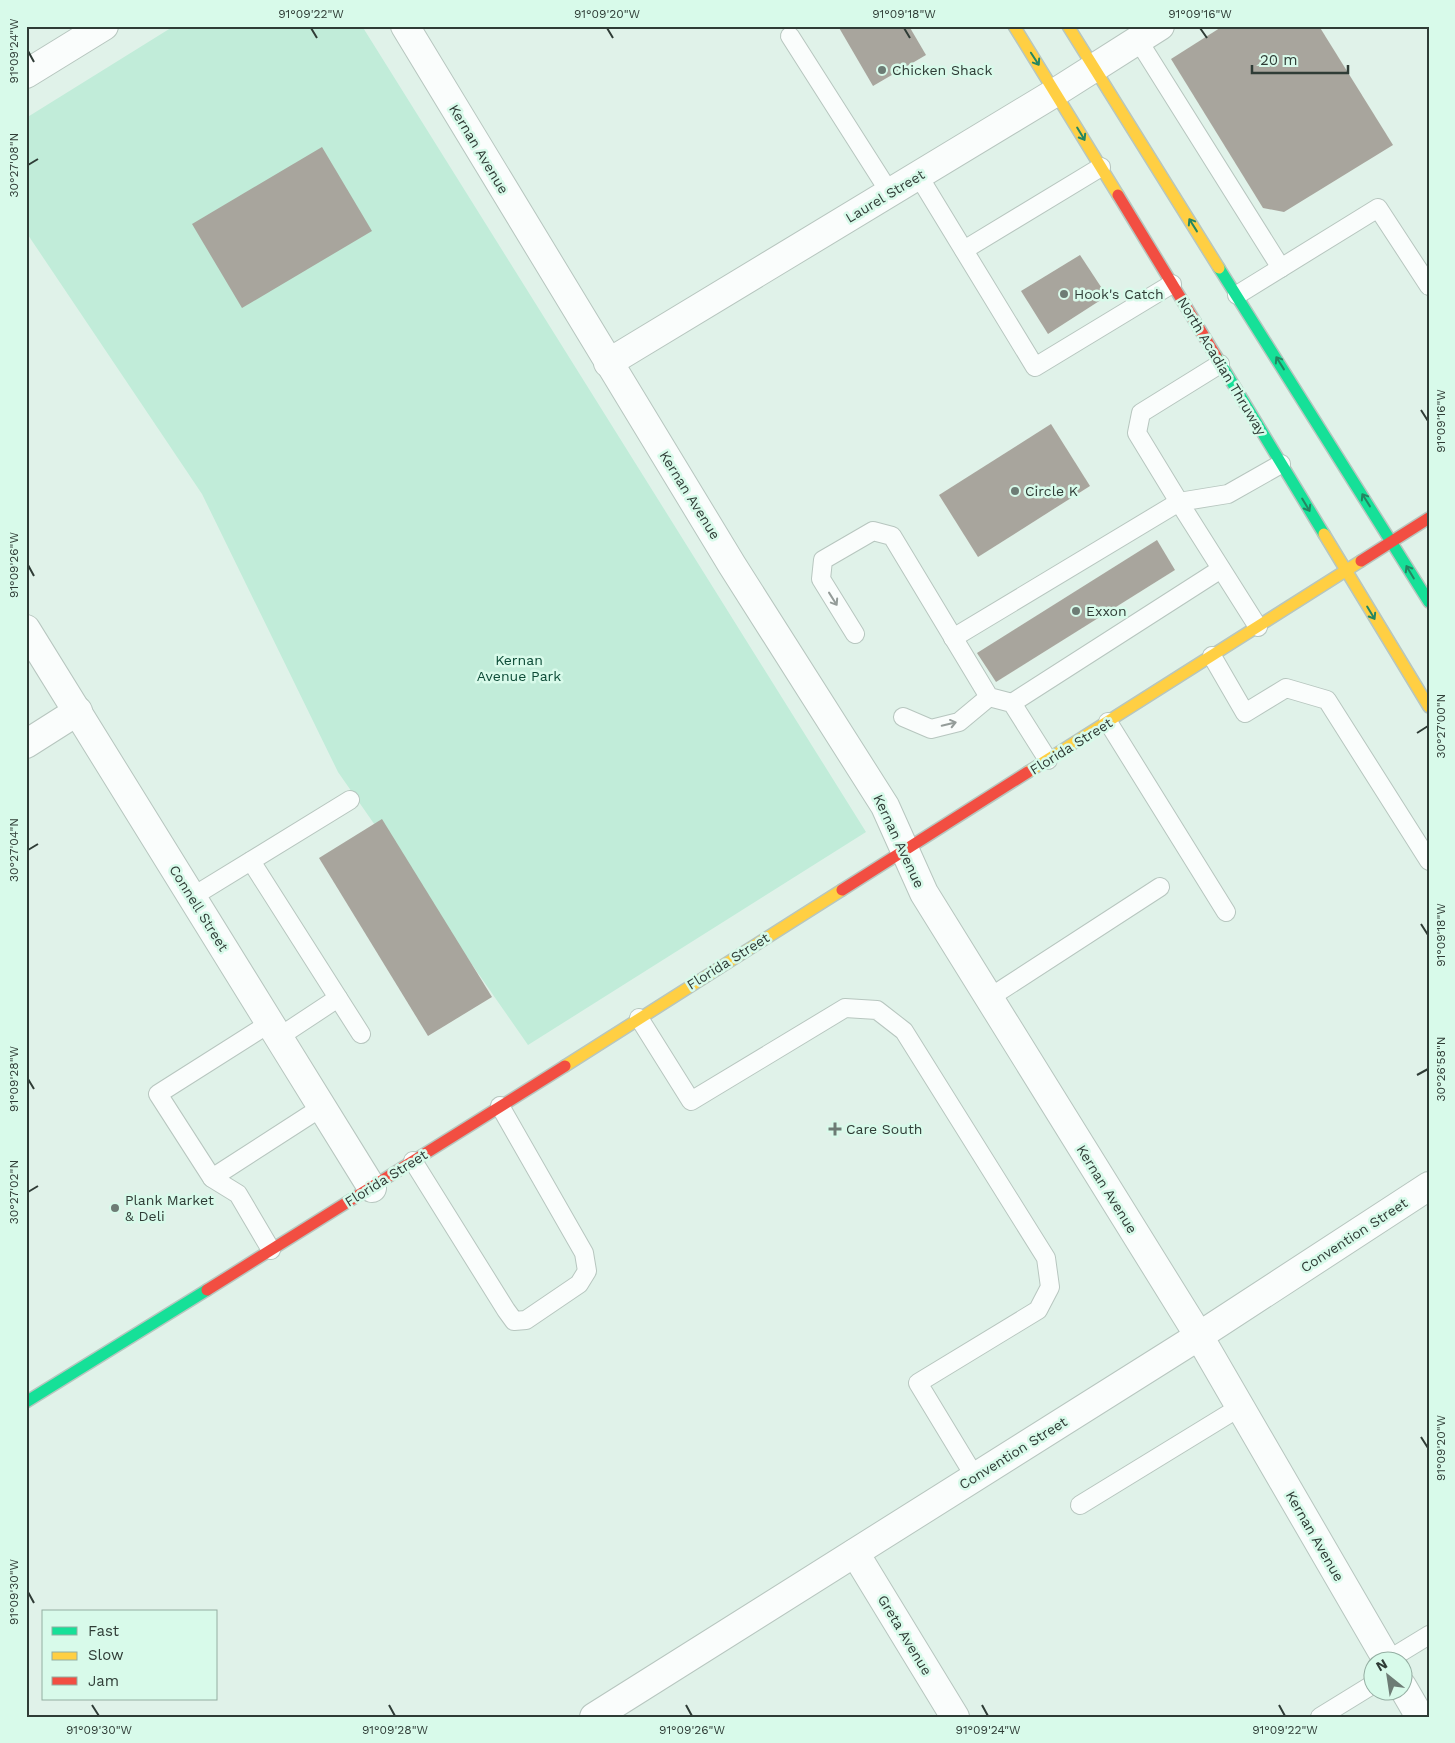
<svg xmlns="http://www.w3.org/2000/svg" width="1455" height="1743" viewBox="0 0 1455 1743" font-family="'Work Sans',sans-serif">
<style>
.green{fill:#c1ecd9}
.building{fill:#a8a59d}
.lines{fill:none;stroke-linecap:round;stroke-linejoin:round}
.lane-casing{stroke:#b7c6bf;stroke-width:20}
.street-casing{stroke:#b7c6bf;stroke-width:30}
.fast-casing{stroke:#b7c6bf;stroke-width:14}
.slow-casing{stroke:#b7c6bf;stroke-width:14}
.jam-casing{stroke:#b7c6bf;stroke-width:14}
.lane{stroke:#fafdfc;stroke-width:18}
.street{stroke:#fafdfc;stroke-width:28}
.fast{stroke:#16e098;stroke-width:11}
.slow{stroke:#ffcf43;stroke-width:11}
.jam{stroke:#f24e42;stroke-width:11}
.oneway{stroke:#248662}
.oneway2{stroke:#949c99}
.ticks{fill:none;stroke:#2f3c36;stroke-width:2}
.poi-dot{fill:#6d7c75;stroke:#d8faea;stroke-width:2}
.labels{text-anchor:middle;stroke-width:5;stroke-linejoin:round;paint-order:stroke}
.poi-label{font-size:14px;fill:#2f3c36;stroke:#d8faea;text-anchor:start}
.street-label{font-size:14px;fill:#2f3c36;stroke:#d8faea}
.park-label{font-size:14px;fill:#0c4a36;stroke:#d8faea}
.neatline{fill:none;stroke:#2f3c36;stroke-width:2}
.ticks-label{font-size:12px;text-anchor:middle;fill:#2f3c36}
</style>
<rect width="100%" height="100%" fill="#e0f2e9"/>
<!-- green -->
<polygon class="green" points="174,26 362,26 866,832 528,1045 338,772 202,494 26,232 26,118"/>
<!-- building -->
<g class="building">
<polygon points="838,26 909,26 926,55 873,86"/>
<polygon points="1223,26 1319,26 1393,145 1284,212 1263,208 1171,59"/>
<polygon points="322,147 372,231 242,308 192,224"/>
<polygon points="1080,255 1107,296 1048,334 1021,291"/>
<polygon points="1051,424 1090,486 978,557 939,495"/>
<polygon points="1157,540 1175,570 996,682 977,653"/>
<polygon points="382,819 492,997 428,1036 319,858"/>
</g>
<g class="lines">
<defs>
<g id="lane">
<polyline points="790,36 890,193"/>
<polyline points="1138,40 1281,268"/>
<polyline points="918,175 1035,367 1172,284"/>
<polyline points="964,250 1101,167"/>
<polyline points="1237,295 1378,208 1429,286"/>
<polyline points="1220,364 1141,413 1137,433 1179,502 1228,494 1281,464"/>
<polyline points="855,634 821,579 823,560 873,531 892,536 989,697 1012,703 1048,760"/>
<polyline points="953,638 1179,502 1258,627"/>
<polyline points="1212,656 1245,713 1286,688 1327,700 1429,861"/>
<polyline points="1012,703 1221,569"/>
<polyline points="903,717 931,729 959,722 989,697"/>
<polyline points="1108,722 1226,912"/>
<polyline points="251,861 361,1034"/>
<polyline points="192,897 350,800"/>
<polyline points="989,998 1160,887"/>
<polyline points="639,1018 691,1101 845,1008 877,1010 904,1031 1046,1258 1050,1287 1038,1310 918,1383 975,1477"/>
<polyline points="270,1023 158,1094 212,1178 322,1107"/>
<polyline points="279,1037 338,998"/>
<polyline points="413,1161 506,1310 514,1321 526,1320 579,1284 587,1271 584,1253 500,1106"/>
<polyline points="212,1178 238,1194 271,1250"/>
<polyline points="1080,1505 1240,1407"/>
<polyline points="1388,1660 1429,1635"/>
<polyline points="1320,1717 1372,1685"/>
</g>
<g id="street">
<polyline points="405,26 732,565 885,806 924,893 1199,1336 1387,1660"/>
<polyline points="26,74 104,26"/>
<polyline points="608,363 1056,92 1160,26"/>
<polyline points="26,629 372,1188"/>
<polyline points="26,744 78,711"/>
<polyline points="855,1553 955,1717"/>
<polyline points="1402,1686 1420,1717"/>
<polyline points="594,1717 1199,1336 1429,1186"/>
</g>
<g id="fast">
<polyline points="1219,268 1429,602"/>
<polyline points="1216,356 1324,534"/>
<polyline points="26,1402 207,1290"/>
</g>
<g id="slow">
<polyline points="1014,26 1118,195"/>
<polyline points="1068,26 1219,268"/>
<polyline points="1324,534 1429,707"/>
<polyline points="1028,772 1361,561"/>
<polyline points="565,1066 842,890"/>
</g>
<g id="jam">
<polyline points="1118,195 1216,356"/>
<polyline points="1361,561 1429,518"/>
<polyline points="842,890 1028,772"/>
<polyline points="207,1290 565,1066"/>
</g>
</defs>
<!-- lane casing -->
<use href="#lane" class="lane-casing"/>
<!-- street casing -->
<use href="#street" class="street-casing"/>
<!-- fast casing -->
<use href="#fast" class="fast-casing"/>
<!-- slow casing -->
<use href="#slow" class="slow-casing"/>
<!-- jam casing -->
<use href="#jam" class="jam-casing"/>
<!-- lane -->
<use href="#lane" class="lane"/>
<!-- street -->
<use href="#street" class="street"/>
<!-- fast -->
<use href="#fast" class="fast"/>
<!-- slow -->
<use href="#slow" class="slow"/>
<!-- jam -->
<use href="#jam" class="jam"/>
</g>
<!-- one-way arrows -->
<defs><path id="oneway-shaft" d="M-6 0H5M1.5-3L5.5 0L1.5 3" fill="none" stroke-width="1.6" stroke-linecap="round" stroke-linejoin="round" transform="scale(1.25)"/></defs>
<g class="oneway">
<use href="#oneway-shaft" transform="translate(1035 59) rotate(57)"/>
<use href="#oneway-shaft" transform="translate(1081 134) rotate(59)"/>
<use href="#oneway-shaft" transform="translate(1193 225) rotate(-122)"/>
<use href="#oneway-shaft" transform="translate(1280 363) rotate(-122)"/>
<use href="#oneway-shaft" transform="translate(1366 500) rotate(-122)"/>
<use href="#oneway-shaft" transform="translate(1306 505) rotate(59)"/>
<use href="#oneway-shaft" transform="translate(1410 572) rotate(-121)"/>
<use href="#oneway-shaft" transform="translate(1371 613) rotate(59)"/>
</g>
<g class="oneway2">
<use href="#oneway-shaft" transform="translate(833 599) rotate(58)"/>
<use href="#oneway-shaft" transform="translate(949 724) rotate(-13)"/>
</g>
<!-- ticks -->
<path class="ticks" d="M311,28L317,38M607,28L613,38M904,28L910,38M1200,28L1207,38M28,51L34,62M28,165L38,159M1421,410L1428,421M28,565L34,576M1417,733L1428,726M28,850L38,844M1421,924L1428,935M1417,1075L1428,1069M28,1079L34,1089M28,1192L38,1186M1421,1437L1428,1448M28,1592L34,1603M92,1705L99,1716M389,1705L395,1716M686,1705L692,1716M982,1705L988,1716M1279,1705L1285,1716"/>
<!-- markers -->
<g class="poi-dot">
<circle cx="882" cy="70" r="5"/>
<circle cx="1064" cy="294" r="5"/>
<circle cx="1015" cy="491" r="5"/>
<circle cx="1076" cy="611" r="5"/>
<path d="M832.5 1121.5h5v5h5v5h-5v5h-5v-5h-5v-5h5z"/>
<circle cx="115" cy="1208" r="5"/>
</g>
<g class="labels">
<!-- poi labels -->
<g class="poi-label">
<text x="892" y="75">Chicken Shack</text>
<text x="1074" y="299">Hook's Catch</text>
<text x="1025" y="496">Circle K</text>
<text x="1086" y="616">Exxon</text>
<text x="846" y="1134">Care South</text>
<text x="125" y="1205">Plank Market<tspan x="125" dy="16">&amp; Deli</tspan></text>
</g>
<!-- street labels -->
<g class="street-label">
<text transform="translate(479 149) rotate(59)" y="5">Kernan Avenue</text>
<text transform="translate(885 196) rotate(-31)" y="5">Laurel Street</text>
<text transform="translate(1222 366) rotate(59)" y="5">North Acadian Thruway</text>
<text transform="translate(690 495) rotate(58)" y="5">Kernan Avenue</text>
<text transform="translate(1071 746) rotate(-32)" y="5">Florida Street</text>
<text transform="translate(899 841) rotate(65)" y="5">Kernan Avenue</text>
<text transform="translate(199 908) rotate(58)" y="5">Connell Street</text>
<text transform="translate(728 961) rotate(-32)" y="5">Florida Street</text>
<text transform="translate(386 1178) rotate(-32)" y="5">Florida Street</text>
<text transform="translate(1107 1189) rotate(58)" y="5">Kernan Avenue</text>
<text transform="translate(1354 1235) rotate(-33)" y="5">Convention Street</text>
<text transform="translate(1013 1453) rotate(-32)" y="5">Convention Street</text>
<text transform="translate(1315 1536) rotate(60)" y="5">Kernan Avenue</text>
<text transform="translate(905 1635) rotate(59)" y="5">Greta Avenue</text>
</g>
<!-- park labels -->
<g class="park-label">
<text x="519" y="665">Kernan<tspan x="519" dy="16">Avenue Park</tspan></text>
</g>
</g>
<!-- border -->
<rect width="1455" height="1743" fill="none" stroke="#d8faea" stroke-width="55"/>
<!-- legend -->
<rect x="42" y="1610" width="175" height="90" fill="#d8faea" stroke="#94aea2"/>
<rect x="52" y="1627" width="25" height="8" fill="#16e098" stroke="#94aea2"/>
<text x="88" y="1636" font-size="15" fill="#2f3c36">Fast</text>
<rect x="52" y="1652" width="25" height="8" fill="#ffcf43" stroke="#94aea2"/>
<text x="88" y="1660" font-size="15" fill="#2f3c36">Slow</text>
<rect x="52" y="1677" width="25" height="8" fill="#f24e42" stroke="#94aea2"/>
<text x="88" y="1686" font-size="15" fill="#2f3c36">Jam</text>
<!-- north arrow -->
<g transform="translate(1388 1676) rotate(330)"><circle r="24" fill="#d8faea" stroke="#94aea2"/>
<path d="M0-4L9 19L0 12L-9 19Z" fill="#6d7c75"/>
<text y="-8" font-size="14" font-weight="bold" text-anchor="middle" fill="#2f3c36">N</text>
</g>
<!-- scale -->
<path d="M1252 65v8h96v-8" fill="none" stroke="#2f3c36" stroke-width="2.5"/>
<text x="1260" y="65" font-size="15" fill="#2f3c36" stroke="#d8faea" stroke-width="4" paint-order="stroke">20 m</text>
<rect x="28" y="28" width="1400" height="1688" class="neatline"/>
<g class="ticks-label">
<text x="311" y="18">91°09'22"W</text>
<text x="607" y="18">91°09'20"W</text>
<text x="904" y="18">91°09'18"W</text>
<text x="1200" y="18">91°09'16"W</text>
<text transform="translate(14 51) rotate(-90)" y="4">91°09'24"W</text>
<text transform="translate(14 165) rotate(-90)" y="4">30°27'08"N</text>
<text transform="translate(1441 421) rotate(-90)" y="4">91°09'16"W</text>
<text transform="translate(14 565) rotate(-90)" y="4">91°09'26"W</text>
<text transform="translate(1441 726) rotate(-90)" y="4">30°27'00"N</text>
<text transform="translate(14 850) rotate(-90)" y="4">30°27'04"N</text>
<text transform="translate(1441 935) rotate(-90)" y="4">91°09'18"W</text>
<text transform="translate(1441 1069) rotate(-90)" y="4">30°26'58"N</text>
<text transform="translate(14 1079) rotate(-90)" y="4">91°09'28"W</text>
<text transform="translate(14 1192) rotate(-90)" y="4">30°27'02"N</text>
<text transform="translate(1441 1448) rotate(-90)" y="4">91°09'20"W</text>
<text transform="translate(14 1592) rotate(-90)" y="4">91°09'30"W</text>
<text x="99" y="1734">91°09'30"W</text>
<text x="395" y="1734">91°09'28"W</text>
<text x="692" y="1734">91°09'26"W</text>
<text x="988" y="1734">91°09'24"W</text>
<text x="1285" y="1734">91°09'22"W</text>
</g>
</svg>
